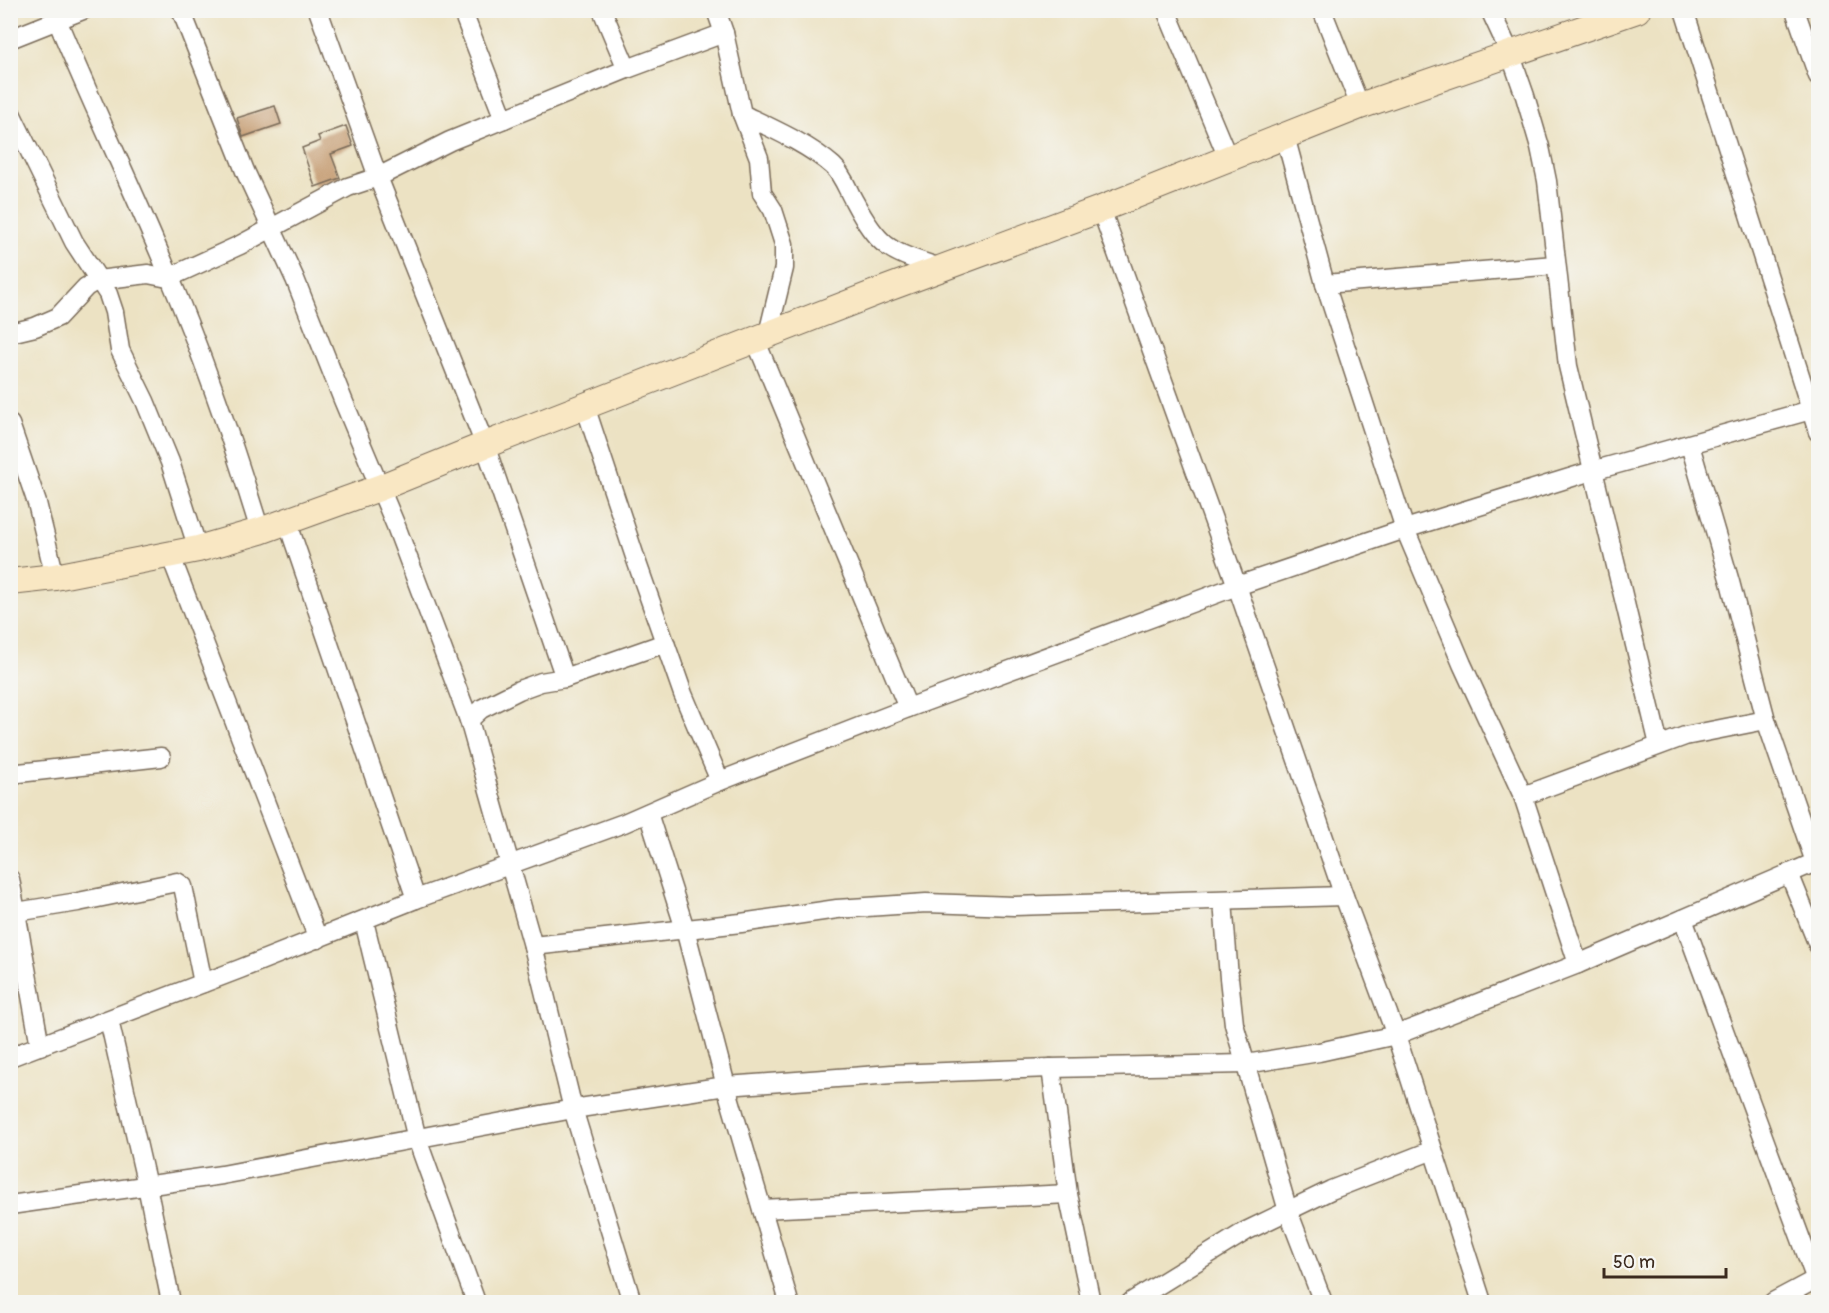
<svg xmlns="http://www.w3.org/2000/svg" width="1829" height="1313" viewBox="0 0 1829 1313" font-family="Pangolin,sans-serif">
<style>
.building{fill:#c69e75}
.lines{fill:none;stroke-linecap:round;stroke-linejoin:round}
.street-casing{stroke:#796a58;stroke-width:21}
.secondary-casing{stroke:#796a58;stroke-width:28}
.street{stroke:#fff;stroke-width:18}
.secondary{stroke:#f9e7c3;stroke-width:26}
</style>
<rect width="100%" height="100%" fill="#f6f6f2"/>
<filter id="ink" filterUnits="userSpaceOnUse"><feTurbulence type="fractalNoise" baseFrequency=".0167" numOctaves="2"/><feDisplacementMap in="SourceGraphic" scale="12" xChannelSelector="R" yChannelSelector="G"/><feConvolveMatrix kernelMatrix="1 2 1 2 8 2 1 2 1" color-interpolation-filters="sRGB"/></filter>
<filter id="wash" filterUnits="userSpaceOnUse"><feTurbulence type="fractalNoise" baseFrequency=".008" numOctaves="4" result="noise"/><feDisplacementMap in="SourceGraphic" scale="24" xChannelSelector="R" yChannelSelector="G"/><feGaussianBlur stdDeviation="1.35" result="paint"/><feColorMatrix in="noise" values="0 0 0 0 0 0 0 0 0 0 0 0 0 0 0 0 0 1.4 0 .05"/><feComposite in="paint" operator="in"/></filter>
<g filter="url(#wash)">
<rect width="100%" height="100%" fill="#ece2c3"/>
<g id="blocks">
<!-- building -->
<g class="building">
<polygon points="275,106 281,124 243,137 237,118"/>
<polygon points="346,126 353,146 331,154 340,178 315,187 302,148 320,141 318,136"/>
</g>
</g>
</g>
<g filter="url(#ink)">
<use href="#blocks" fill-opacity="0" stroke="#796a58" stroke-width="1.5"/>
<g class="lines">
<defs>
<g id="street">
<path d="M53,10C90,101 133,188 170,278C205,361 234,445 260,531"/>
<polyline points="181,10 245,171 295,279 343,400 396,526 469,720 533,946 573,1109 632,1302"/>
<polyline points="318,10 378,177 485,445 565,678"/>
<polyline points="462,10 504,119"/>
<polyline points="602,10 627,69"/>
<path d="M716,10L724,33L742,114C771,128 808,144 833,166C843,175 847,189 854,201C880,250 890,251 940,268"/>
<polyline points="1166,10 1228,158"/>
<polyline points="1322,10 1360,106"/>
<polyline points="1490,10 1510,53 1525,96 1540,147 1547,181 1568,366 1659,745"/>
<polyline points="1684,10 1818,432"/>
<polyline points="1795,10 1818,76"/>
<polyline points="10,39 83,10"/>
<polyline points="10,111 74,242 108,294 114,312 120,350 145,401 170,462 198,549"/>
<polyline points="742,114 759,158 762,193 773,210 784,244 784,268 768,334"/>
<polyline points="1285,136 1325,284 1405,529 1462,664 1523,796 1578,964"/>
<polyline points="1101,209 1237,586 1344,896 1396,1035 1482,1302"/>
<polyline points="1325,284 1555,265"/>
<polyline points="10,333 35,327 58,317 86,287 98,280 148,274 163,277 170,277 240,245 348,187 378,177 450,141 627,69 724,33"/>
<polyline points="755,339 908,708"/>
<polyline points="585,406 636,560 683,694 720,781"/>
<polyline points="10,424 37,503 55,577"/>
<polyline points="1690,445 1730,582 1766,720 1815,862"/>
<polyline points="287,521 416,899"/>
<polyline points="170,554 318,939"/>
<polyline points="469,720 481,709 519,690 541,682 565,678 665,643"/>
<polyline points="10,774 161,757"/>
<polyline points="1523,796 1685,736 1766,720"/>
<polyline points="648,813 685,929 726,1086 789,1302"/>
<polyline points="1789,873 1818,945"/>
<polyline points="10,879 40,1046"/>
<polyline points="1223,901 1229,978 1234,1024 1288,1211 1323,1302"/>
<polyline points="10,913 78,902 177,882 183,886 203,983"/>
<polyline points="1683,919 1816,1280"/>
<polyline points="364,921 417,1139 476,1302"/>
<polyline points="533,946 741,923 837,909 926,903 1014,906 1344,896"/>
<polyline points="109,1020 147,1186 171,1302"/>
<polyline points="10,1057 240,969 416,899 624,823 720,781 908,708 1237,586 1405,529 1592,471 1818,408"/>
<polyline points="1051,1068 1068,1194"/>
<polyline points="10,1205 222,1175 573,1109 726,1086 892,1074 1051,1068 1246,1064 1319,1052 1396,1035 1578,964 1818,861"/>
<polyline points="762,1209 1068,1194 1091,1302"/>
<polyline points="1131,1302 1246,1231 1331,1190 1433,1150"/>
<polyline points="1773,1302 1818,1278"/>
</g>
<polyline id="secondary" points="10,582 55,577 198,549 260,531 379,488 485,445 880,291 1101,209 1360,106 1637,10"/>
</defs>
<!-- street casing -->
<use href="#street" class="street-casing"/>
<!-- secondary casing -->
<use href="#secondary" class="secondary-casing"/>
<!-- street -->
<use href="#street" class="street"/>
<!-- secondary -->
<use href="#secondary" class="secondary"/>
</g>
</g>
<!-- margin -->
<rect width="1829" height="1313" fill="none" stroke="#f6f6f2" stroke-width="36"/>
<!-- scale -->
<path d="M1604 1268v9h122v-9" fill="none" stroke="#3b2a1e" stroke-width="3"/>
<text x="1613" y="1268" font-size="18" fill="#3b2a1e" stroke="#f6f6f2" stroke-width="4.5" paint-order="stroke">50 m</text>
</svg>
